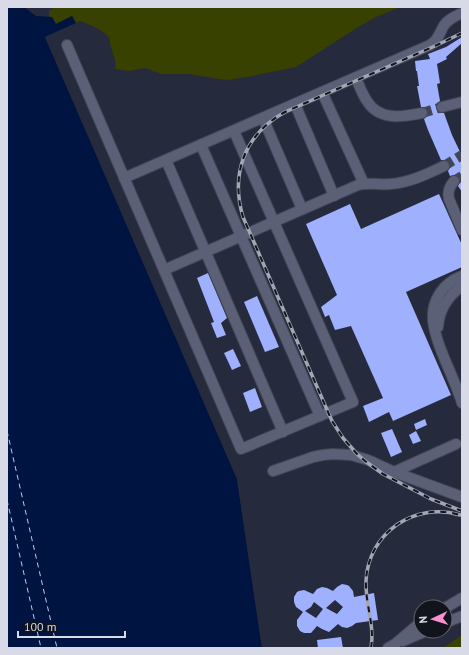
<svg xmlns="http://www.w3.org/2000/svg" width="469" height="655" viewBox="0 0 469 655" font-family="'PT Sans',sans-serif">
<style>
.green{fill:#384100}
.water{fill:#001441}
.pier{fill:#262a3d}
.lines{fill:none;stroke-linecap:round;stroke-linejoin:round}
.ferry{stroke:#b6cdf2;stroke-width:1;stroke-dasharray:5 4;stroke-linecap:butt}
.building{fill:#9fb0fe;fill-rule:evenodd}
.minor-tunnel{stroke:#414556;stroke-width:10;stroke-dasharray:10 5;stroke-linecap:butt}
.minor-casing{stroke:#434757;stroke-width:12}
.minor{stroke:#5b6076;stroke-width:10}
.rail-casing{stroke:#a3a6b4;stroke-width:3.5}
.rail{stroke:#11141c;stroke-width:2;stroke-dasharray:6;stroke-linecap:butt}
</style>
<rect width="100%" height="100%" fill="#262a3d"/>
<!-- green -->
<g class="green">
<path d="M56,7H400L374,18L355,29L296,67L247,77L227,80L212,78L202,76L189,74H162L145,68L129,71L115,69C116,61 115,58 112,51C111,47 110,42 109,38C107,32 87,23 80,21L76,23L72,16L56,24L52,17H49V10Z"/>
<polygon points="462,635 462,648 443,648"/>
</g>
<!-- water -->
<polygon class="water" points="7,7 24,7 36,16 52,17 56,24 72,16 76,23 45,37 237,479 262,648 7,648"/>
<!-- pier -->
<polygon class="pier" points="72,25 73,27 47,38 239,478 264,648 262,648 237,479 45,37"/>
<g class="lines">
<!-- ferry -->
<g class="ferry">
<polyline points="7,431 57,648"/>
<polyline points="7,500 41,648"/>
</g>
</g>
<!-- building -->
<g class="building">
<polygon points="462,37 462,43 446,57 447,59 437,64 440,83 437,84 440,101 437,103 436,108 438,112 441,113 444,113 452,135 462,156 462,192 458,186 460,182 460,178 455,175 450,176 448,171 450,167 450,163 445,160 441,160 428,130 424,119 428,115 428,112 427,108 424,107 421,107 417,86 419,86 417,71 416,71 415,61 430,59 428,54 446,47"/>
<polygon points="439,194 462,245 462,267 406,292 451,395 393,421 389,412 369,422 363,406 383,398 351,326 335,330 329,315 325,317 321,307 337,295 306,224 350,204 361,229"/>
<polygon points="208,273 227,318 221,323 226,335 217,338 211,323 214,322 197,278"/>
<polygon points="257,296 279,347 265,352 244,302"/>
<polygon points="233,349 241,366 232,370 224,353"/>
<polygon points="255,388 262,407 250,412 243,393"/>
<polygon points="425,419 427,425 416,430 414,424"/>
<polygon points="392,429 402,452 391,457 381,433"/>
<polygon points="416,431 421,441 413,444 409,435"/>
<path d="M342,584L347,585L349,586L353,591L354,597L374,593L378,620L356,623L352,626L347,628L342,627L338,624L329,632L322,629L317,626L311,633H304L300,631L297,626V620L303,612L296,607L294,602V597L297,592L299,591L304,590L313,594L317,589L322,587L327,588L333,591L337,587ZM335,600L343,607L337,614L326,608ZM314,602L323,609L316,618L305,611L311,607Z"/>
<polygon points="341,637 343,648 318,648 317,640"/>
</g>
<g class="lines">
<!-- minor-tunnel -->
<g class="minor-tunnel">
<polyline points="422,113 442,107"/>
<polyline points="444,166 462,155"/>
<polyline points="454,181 462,176"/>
</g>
<defs>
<g id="minor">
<polyline points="67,45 241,449 353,402 234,131"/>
<path d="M356,78C359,85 362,94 367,101C379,121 403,117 422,113"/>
<polyline points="322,92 364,184"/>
<polyline points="295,104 334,196"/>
<polyline points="442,107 462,102"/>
<polyline points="263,118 302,209"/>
<polyline points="201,145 320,416"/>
<polyline points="166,160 283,432"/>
<path d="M124,178L430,45C440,39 439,32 445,24C450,18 456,16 462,13"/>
<path d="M454,181C449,187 447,192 449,199L462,230"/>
<path d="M164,270L358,185C371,182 378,185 390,184C409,183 427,174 444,166"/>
<path d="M462,276C443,283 431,301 433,321C437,349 454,376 462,403"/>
<path d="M438,327C439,310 448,296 462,286"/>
<polyline points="273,471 313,457 323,455 333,454 351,455 368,460 394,472 462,497"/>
<polyline points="394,472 456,444"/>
<polyline points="445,608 462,598"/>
<polyline points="445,623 462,616"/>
<polyline points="403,641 426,631"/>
<polyline points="388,648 395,644 421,622"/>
</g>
</defs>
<!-- minor casing -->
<use href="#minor" class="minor-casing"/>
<!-- minor -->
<use href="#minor" class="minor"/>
<defs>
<g id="rail">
<path d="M462,33L437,45L285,112C245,134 230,173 243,217L328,412L332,421L343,438L357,454L365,461L383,474L431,499L462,511"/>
<path d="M371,648C375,625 365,604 366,581C368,533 415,501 460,515"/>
</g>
</defs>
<!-- rail casing -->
<use href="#rail" class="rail-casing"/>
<!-- rail -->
<use href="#rail" class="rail"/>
</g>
<!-- border -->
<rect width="469" height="655" fill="none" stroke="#d8dbe7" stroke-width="16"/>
<!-- north arrow -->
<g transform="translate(433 619) rotate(266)"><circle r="19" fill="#11141c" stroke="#61646d"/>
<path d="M0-3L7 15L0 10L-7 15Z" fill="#f890cd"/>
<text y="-6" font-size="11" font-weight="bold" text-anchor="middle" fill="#d8dbe7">N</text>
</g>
<!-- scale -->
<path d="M18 631v6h107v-6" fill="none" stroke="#d8dbe7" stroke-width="2"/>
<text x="24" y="631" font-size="12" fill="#d8dbe7" stroke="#11141c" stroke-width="3" paint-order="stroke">100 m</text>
</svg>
